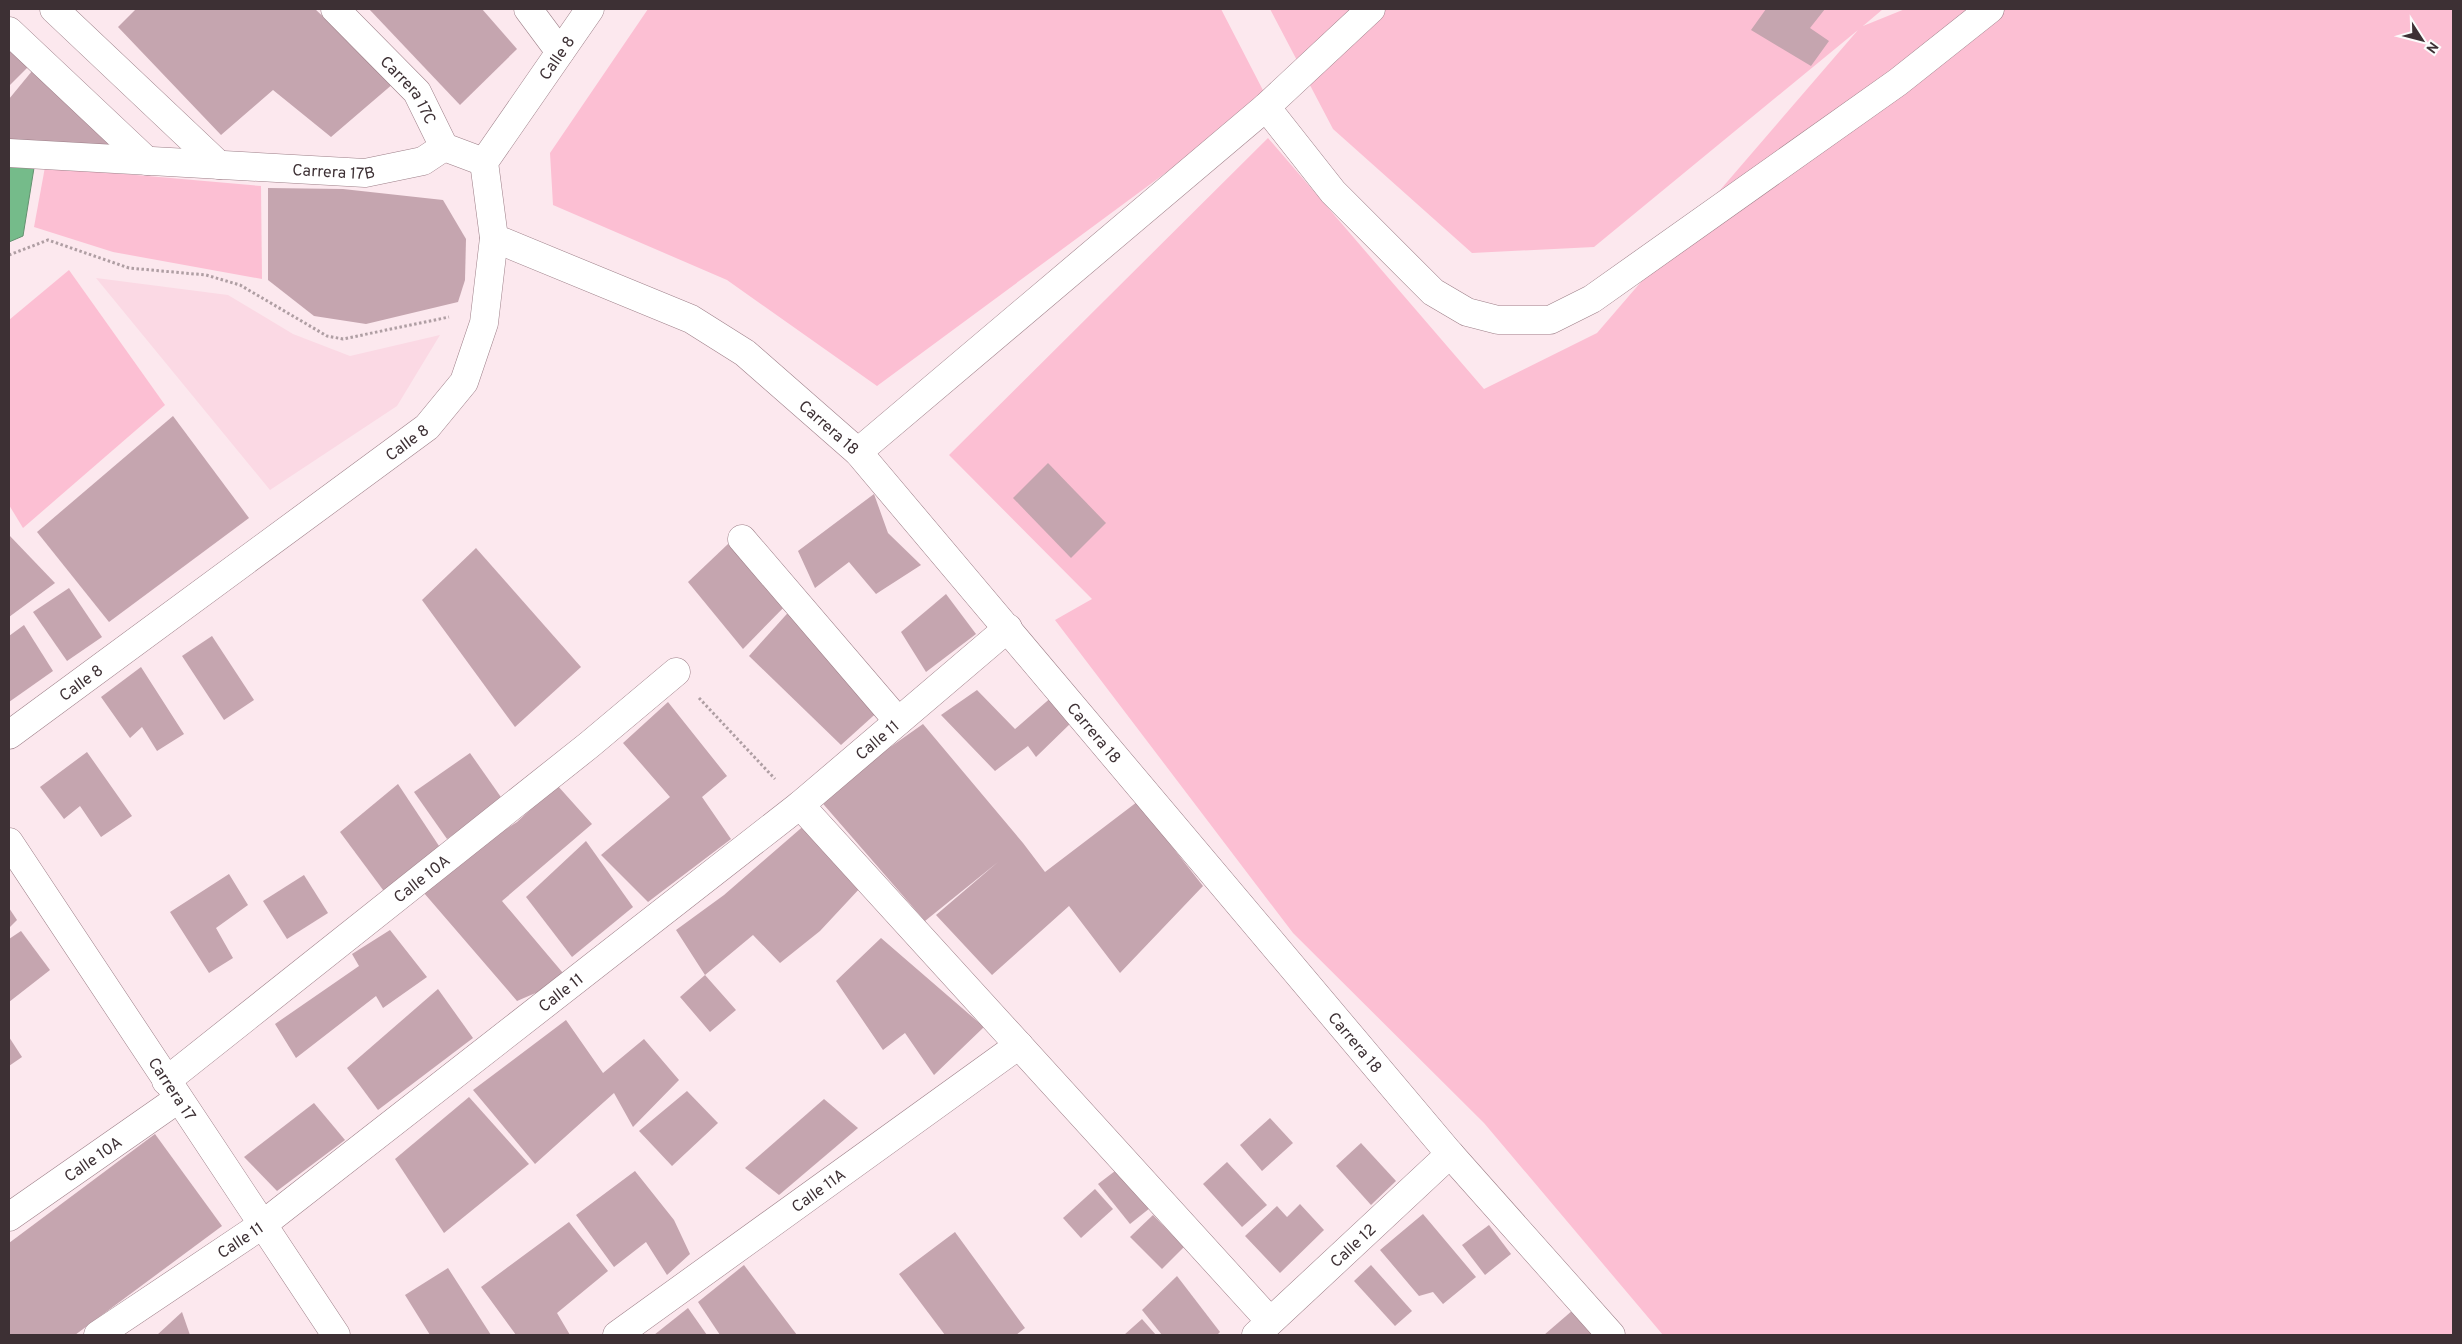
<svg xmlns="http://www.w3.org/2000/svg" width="2462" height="1344" viewBox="0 0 2462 1344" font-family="Overpass,sans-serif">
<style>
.built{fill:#fbd9e4}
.green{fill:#fcbfd3}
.water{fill:#75bb8a;stroke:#649170}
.building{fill:#c5a5af}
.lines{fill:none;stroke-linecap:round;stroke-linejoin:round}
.minor-casing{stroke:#9d7f88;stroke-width:29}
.path{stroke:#af9ea3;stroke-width:3;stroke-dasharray:2.5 2.5;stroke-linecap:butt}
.minor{stroke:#fff;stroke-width:28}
.labels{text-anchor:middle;stroke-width:5;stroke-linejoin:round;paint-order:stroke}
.street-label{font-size:16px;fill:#3d3034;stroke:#fbfbfb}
</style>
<rect width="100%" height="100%" fill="#fce8ee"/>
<!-- built -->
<polygon class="built" points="96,278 228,295 293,334 350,356 440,335 397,406 270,490"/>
<!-- green -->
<g class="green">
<polygon points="648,9 1221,9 1267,98 877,386 727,280 553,205 550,153"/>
<polygon points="1270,9 1883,9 1863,26 1905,9 2453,9 2453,1335 1663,1335 1484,1123 1293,933 1055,620 1092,599 949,455 1268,138 1484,389 1597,333 1858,30 1594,247 1472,253 1333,129"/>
<polygon points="45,167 261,186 262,279 113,252 34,227"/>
<polygon points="69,270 165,405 23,528 9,505 9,320"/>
</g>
<!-- water -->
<polygon class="water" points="9,166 34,168 23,236 9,242"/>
<!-- building -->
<g class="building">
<polygon points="136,9 315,9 394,83 331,137 273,90 221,135 118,27"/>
<polygon points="369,9 482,9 517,49 460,105"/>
<polygon points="1766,9 1825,9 1810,28 1829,41 1811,66 1751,30"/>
<polygon points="9,38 33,62 9,86"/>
<polygon points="37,65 112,146 9,143 9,99"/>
<polygon points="268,188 343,189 443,200 466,239 465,280 458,302 366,324 314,316 268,280"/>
<polygon points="173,416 249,518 109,622 37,532"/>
<polygon points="1048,463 1106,523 1071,558 1013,498"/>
<polygon points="874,494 888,533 921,565 876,594 849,562 815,588 798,551"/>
<polygon points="9,535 55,583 9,617"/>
<polygon points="728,544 790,601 743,649 688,582"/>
<polygon points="476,548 581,667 515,727 422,600"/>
<polygon points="69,588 102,637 67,661 33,612"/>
<polygon points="946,594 976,634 926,672 901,632"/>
<polygon points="794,606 882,708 841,745 749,656"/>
<polygon points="24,625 53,671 9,702 9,636"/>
<polygon points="212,636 254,700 224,720 182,656"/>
<polygon points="141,667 184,734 157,751 142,727 130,738 101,697"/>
<polygon points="977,690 1015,729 1054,695 1073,721 1036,757 1028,746 995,771 941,715"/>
<polygon points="668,702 727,776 702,797 731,839 648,902 601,855 670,797 623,743"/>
<polygon points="923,724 1023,843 1045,872 1137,802 1203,886 1120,973 1069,906 992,975 936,915 998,862 925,921 818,798"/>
<polygon points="87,752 132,816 101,837 80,806 64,819 40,787"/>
<polygon points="470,753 503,800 447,839 414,792"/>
<polygon points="398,784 445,855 389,898 340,832"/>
<polygon points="557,785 592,824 502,901 568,979 517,1001 424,893 465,855 517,822"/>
<polygon points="807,823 861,887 820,931 780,963 753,935 705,975 736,1010 710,1032 680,997 705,975 676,930 724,895"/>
<polygon points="586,841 633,907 572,957 526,897"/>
<polygon points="229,874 248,905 216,928 233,958 209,973 170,912"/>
<polygon points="304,875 328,913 287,939 263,901"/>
<polygon points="9,908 17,920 9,928"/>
<polygon points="390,930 427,977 383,1008 376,996 296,1058 275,1024 359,966 352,954"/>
<polygon points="21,931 50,970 9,1002 9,939"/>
<polygon points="881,938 984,1027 934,1075 905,1033 883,1050 836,981"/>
<polygon points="438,989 473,1038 378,1110 347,1068"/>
<polygon points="566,1020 603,1073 644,1039 679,1080 633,1127 614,1093 535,1164 473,1090"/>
<polygon points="9,1037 22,1057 9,1066"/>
<polygon points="687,1091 718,1123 672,1166 639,1131"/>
<polygon points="469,1097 529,1164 444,1233 395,1159"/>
<polygon points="824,1099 858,1128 779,1195 745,1168"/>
<polygon points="314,1103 345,1140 277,1191 244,1157"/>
<polygon points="1270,1118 1293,1143 1262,1171 1240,1145"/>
<polygon points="155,1134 222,1226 75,1335 9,1335 9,1243"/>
<polygon points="1361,1143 1396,1181 1371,1205 1336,1166"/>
<polygon points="1227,1162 1267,1205 1242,1227 1203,1184"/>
<polygon points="1119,1168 1150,1208 1130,1224 1098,1184"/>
<polygon points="635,1171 674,1220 690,1254 667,1275 646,1242 614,1267 576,1215"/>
<polygon points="1095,1189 1113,1209 1081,1238 1063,1218"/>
<polygon points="1300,1204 1324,1230 1280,1273 1245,1236 1277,1206 1287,1217"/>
<polygon points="1423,1214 1476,1277 1443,1304 1433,1292 1419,1296 1380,1250"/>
<polygon points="1153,1215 1184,1247 1162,1269 1130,1237"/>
<polygon points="569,1222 608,1271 557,1313 570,1335 516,1335 481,1287"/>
<polygon points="1489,1225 1511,1254 1485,1275 1462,1245"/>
<polygon points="955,1232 1025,1328 1016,1335 945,1335 899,1274"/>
<polygon points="744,1265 797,1335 720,1335 698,1302"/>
<polygon points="1371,1265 1412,1311 1395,1326 1354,1281"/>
<polygon points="448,1268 491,1335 430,1335 405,1295"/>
<polygon points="1177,1276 1220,1332 1217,1335 1162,1335 1142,1310"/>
<polygon points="688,1308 707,1335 654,1335"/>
<polygon points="1573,1310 1593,1335 1544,1335"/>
<polygon points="182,1312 190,1335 157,1335"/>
<polygon points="1142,1319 1156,1335 1124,1335"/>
</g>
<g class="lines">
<defs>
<g id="minor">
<polyline points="54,9 219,165"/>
<path id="s1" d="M335,9L417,92L444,147L484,162"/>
<polyline points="528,9 560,52"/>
<polyline points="9,31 147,161"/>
<polyline points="1266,107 1371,9"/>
<path id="s2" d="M9,153L365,173L423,161L444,147"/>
<path id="s3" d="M494,238L691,319L745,353L858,452L1450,1154L1611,1335"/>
<polyline points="858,452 1266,107 1333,192 1433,292 1467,312 1498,320 1550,320 1592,299 1898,82 1990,9"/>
<polyline points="742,539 898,721"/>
<path id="s4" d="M9,735L427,427L464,382L484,323L494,238L484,162L590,9"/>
<polyline points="800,805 1270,1321"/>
<path id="s5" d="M9,842L336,1335"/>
<path id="s6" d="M166,1081L589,745L676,672"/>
<path id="s7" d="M9,1217L178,1099"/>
<path id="s8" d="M98,1335L262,1225L800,805L1008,628"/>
<path id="s9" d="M617,1335L1019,1045"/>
<path id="s10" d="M1256,1335L1450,1154"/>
</g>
</defs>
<!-- minor casing -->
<use href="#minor" class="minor-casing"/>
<!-- path -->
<g class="path">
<polyline points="9,255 48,240 129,268 206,275 240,285 327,336 343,339 449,317"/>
<polyline points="699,698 775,779"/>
</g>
<!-- minor -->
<use href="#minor" class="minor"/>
</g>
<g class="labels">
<!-- street labels -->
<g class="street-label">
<text dy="6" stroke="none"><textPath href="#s4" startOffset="929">Calle 8</textPath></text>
<text dy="6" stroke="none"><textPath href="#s1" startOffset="110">Carrera 17C</textPath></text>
<text dy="6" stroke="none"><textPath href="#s2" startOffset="325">Carrera 17B</textPath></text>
<text dy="6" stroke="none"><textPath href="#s3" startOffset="389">Carrera 18</textPath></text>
<text dy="6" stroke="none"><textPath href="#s4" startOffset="494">Calle 8</textPath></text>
<text dy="6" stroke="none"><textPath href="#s4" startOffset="89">Calle 8</textPath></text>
<text dy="6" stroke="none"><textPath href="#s3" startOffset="794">Carrera 18</textPath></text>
<text dy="6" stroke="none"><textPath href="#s8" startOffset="981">Calle 11</textPath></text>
<text dy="6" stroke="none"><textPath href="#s6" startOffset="326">Calle 10A</textPath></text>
<text dy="6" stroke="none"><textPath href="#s8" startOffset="576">Calle 11</textPath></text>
<text dy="6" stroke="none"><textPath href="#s3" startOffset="1199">Carrera 18</textPath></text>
<text dy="6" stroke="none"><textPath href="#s5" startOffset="296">Carrera 17</textPath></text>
<text dy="6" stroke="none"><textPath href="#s7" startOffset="102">Calle 10A</textPath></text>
<text dy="6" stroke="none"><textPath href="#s9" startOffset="248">Calle 11A</textPath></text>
<text dy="6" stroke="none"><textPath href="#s8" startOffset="171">Calle 11</textPath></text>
<text dy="6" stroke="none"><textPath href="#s10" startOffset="132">Calle 12</textPath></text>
</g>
</g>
<!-- border -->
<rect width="2462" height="1344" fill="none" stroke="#3d3034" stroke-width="20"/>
<!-- north arrow -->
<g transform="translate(2422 40) rotate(126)" stroke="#fbfbfb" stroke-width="4" paint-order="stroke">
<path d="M0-4L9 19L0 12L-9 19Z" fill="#3d3034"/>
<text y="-8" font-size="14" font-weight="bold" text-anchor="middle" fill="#3d3034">N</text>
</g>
</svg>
